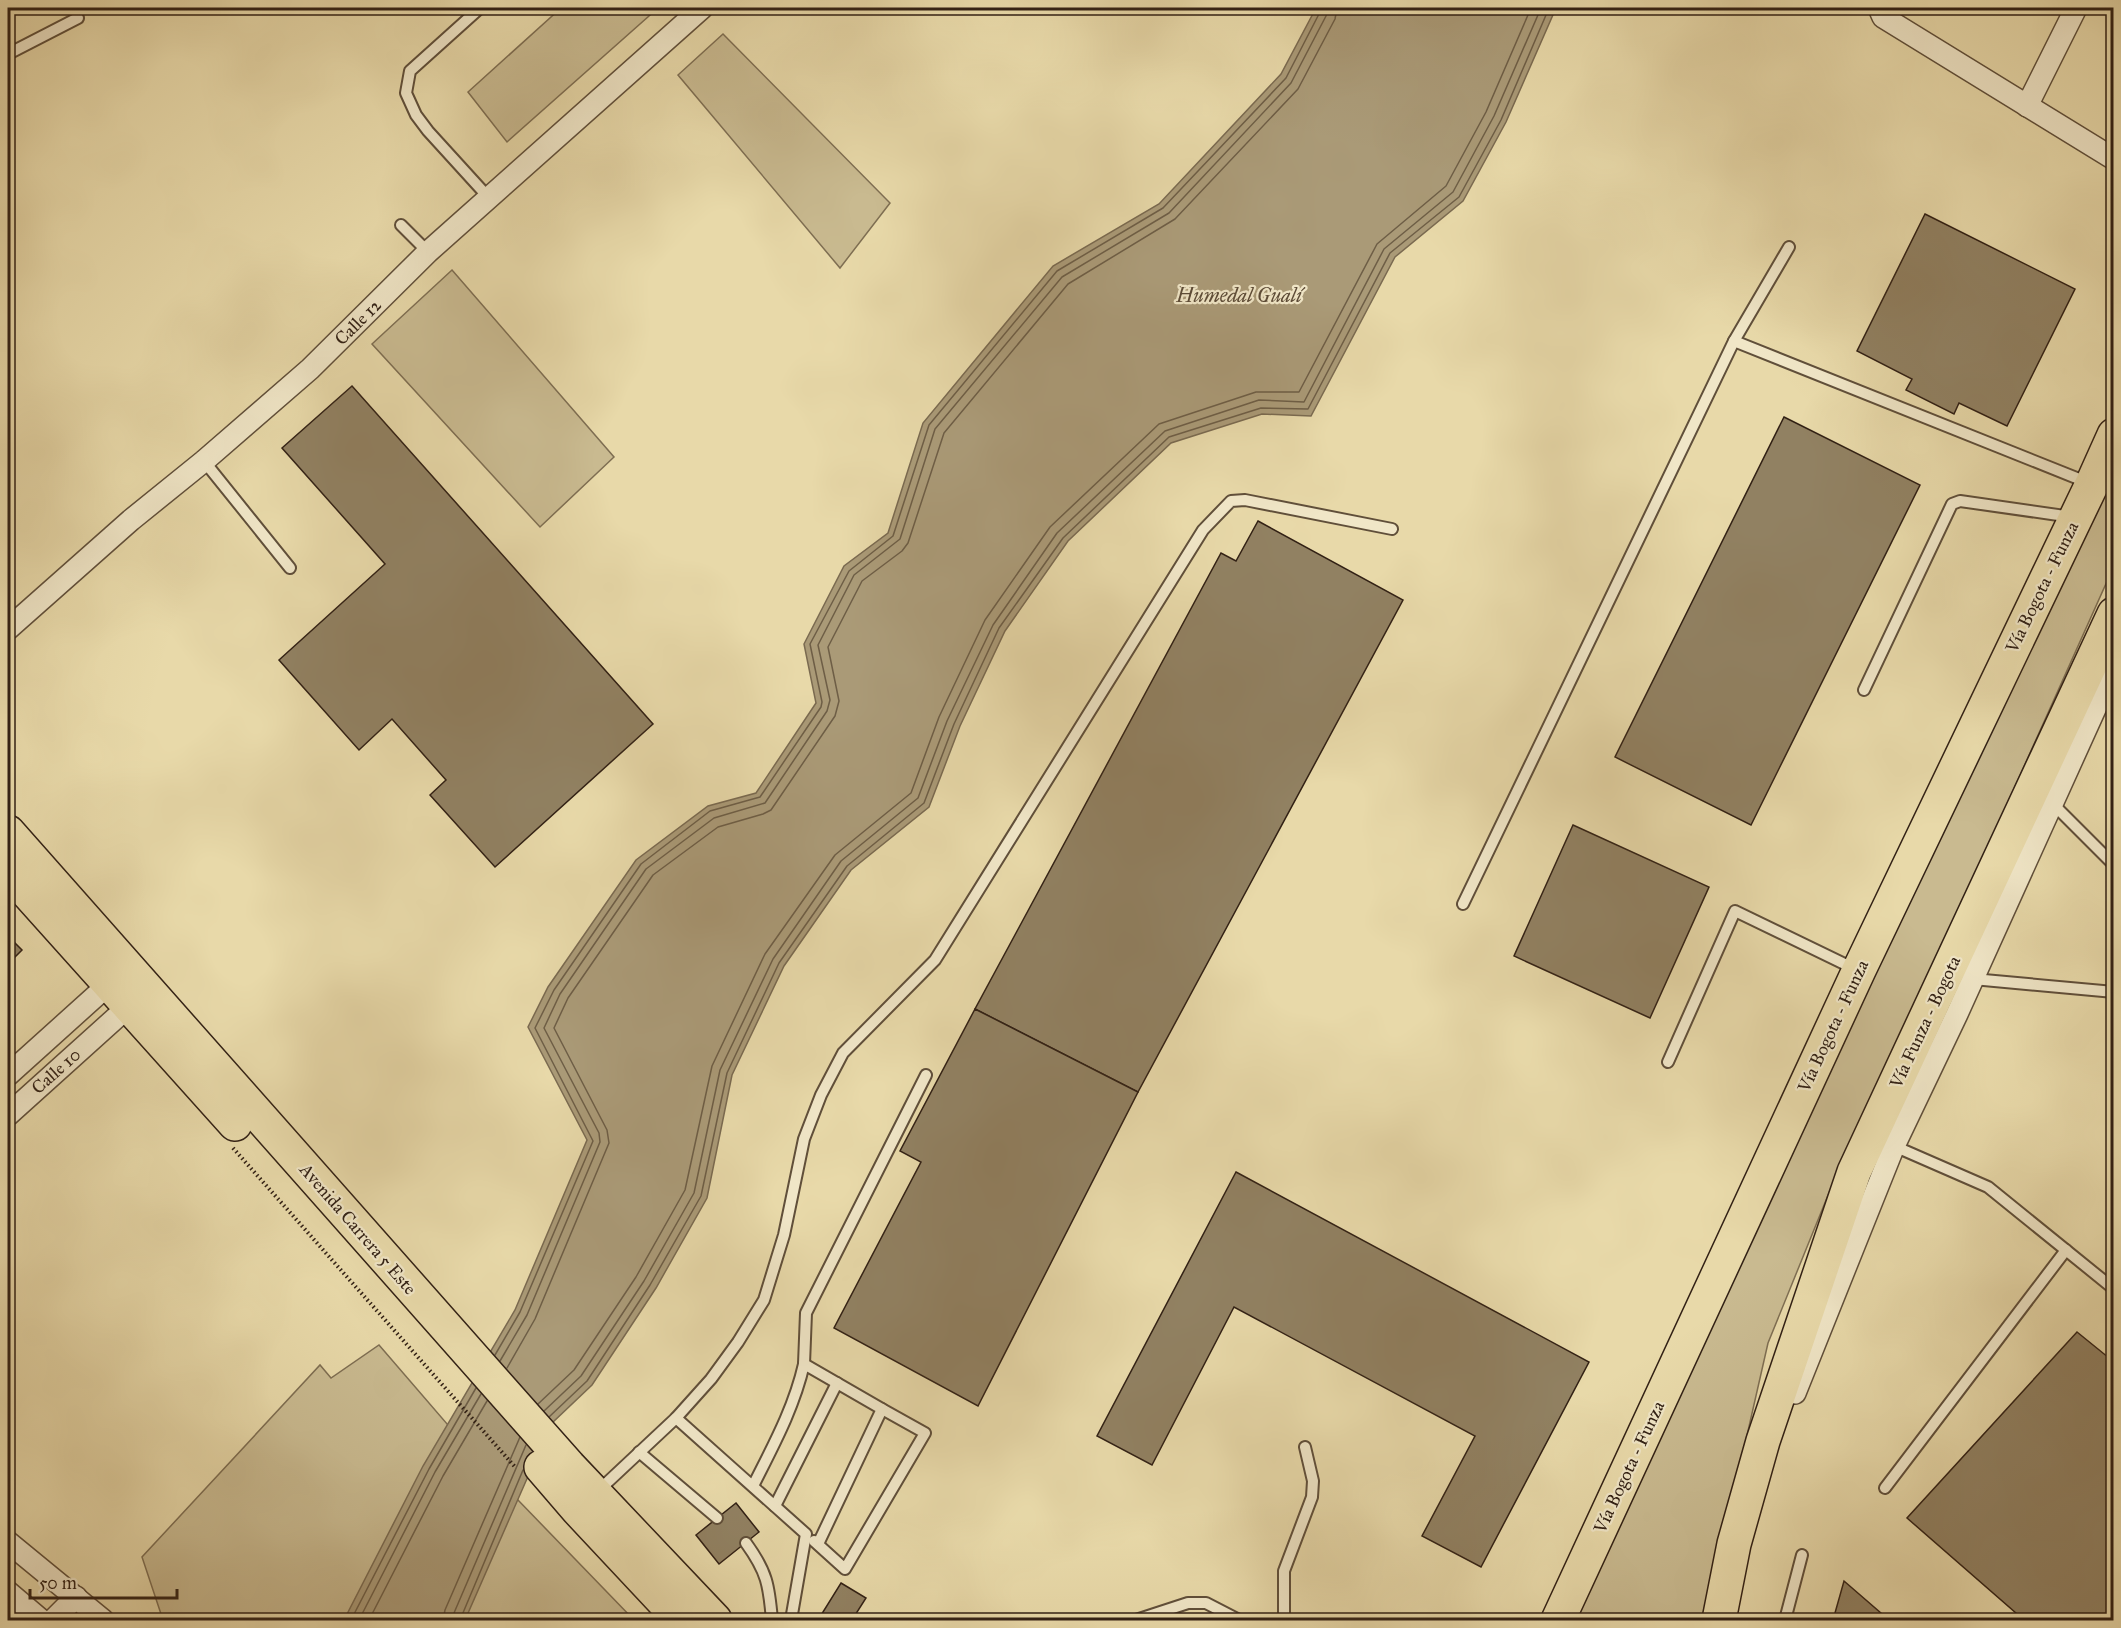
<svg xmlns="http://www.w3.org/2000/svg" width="2121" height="1628" viewBox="0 0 2121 1628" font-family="'IM FELL Great Primer',serif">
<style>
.green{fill:#c9ba90;stroke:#7e6e52;stroke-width:1.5}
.water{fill:#aa9a77;stroke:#7a6a50;stroke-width:1.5}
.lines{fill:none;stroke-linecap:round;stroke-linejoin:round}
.shore{stroke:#6e5e46;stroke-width:1.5}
.building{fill:#918162;stroke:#322115;stroke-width:1.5}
.lane-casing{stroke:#604f3a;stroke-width:14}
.street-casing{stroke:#604f3a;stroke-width:24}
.primary-casing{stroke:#322115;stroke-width:36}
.path{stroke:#322115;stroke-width:4;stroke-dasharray:1.5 3;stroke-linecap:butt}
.lane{stroke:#f0e6c7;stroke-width:10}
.street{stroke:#f0e6c7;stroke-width:21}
.primary{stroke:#e8d9a9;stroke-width:33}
.labels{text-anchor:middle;stroke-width:4.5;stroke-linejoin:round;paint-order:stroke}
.street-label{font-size:18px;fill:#322115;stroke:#f0e6c7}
.water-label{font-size:20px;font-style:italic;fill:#5c4b37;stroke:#f0e6c7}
</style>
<rect width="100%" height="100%" fill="#e8d9a9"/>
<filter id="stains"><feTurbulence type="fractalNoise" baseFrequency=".00333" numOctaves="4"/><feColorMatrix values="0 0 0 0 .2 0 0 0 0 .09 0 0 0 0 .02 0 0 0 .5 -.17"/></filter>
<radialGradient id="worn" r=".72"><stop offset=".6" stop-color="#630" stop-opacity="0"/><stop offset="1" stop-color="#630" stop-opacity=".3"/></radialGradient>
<!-- green -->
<g class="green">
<polygon points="561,8 658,8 507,142 468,92"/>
<polygon points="723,34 890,203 840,268 678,75"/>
<polygon points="452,270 614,457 540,527 372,344"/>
<polygon points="2113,456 2113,568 1896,1052 1835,1178 1768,1343 1705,1620 1630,1620 1621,1617 1612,1620 1575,1620"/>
<polygon points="379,1345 448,1425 345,1620 163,1620 142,1557 320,1365 331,1378"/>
<polygon points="517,1499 634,1620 464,1620 502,1528"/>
</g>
<!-- water -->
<polygon class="water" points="1316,8 1556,8 1506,122 1463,201 1395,257 1311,416 1262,414 1171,443 1068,541 1005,631 960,726 929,807 851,870 784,966 732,1075 707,1198 656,1288 592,1385 551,1424 465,1620 344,1620 423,1466 515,1310 587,1140 528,1027 548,987 636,860 708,806 756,793 816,703 804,644 844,566 888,533 923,423 1053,266 1159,204 1281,74"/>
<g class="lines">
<!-- shore -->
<g class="shore">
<polyline points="495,1355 520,1312 593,1141 535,1028 554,990 641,864 710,811 760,797 821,707 822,702 810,644 849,571 893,536 929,425 1057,271 1163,208 1286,78 1320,12 1320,8"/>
<polyline points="500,1361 527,1315 600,1142 599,1133 544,1028 560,994 646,869 714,818 765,803 827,711 830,700 818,645 854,575 900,539 935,429 1062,277 1169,213 1291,83 1326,16 1328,8"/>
<polyline points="507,1368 535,1319 609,1143 607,1130 554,1028 568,998 653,875 718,827 763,814 771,810 835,716 839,701 828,647 862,581 902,551 908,543 944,433 1068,284 1175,219 1298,89 1335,19 1337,8"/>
<polyline points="538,1404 574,1370 636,1277 685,1190 712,1066 765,954 835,855 911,793 939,717 985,620 1050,527 1159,424 1256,392 1299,392 1377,244 1446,186 1486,112 1531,8"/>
<polyline points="544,1411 581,1376 644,1281 694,1193 720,1070 773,959 841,861 918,798 947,721 993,625 1057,533 1165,431 1259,400 1304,402 1384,249 1453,192 1494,116 1541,8"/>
<polyline points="549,1417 587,1381 650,1285 701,1196 727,1073 779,963 847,866 924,803 954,724 999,628 1063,538 1169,437 1261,408 1308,409 1390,253 1459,197 1501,120 1549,8"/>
<polyline points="351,1620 429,1469 476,1388"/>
<polyline points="359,1620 435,1472 481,1394"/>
<polyline points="369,1620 443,1476 487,1401"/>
<polyline points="443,1620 445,1610 520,1437"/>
<polyline points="453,1620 454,1613 526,1445"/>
<polyline points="460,1620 523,1470"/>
</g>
</g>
<!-- building -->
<g class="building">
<polygon points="1925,214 2075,289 2007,426 1959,403 1954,414 1906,390 1912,379 1857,351"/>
<polygon points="352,386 653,724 495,867 430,795 446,780 392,719 359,750 279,660 385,564 282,448"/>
<polygon points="1784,417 1920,485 1751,825 1615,757"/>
<polygon points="1258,521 1403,600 1138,1092 975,1009 1221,553 1236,561"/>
<polygon points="1573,825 1709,887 1650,1018 1514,956"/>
<polygon points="8,936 22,950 8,964"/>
<polygon points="975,1009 1138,1092 978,1406 834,1328 921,1162 900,1151"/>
<polygon points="1236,1172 1589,1362 1481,1567 1422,1536 1475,1436 1234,1307 1152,1465 1097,1436"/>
<polygon points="2077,1332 2114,1362 2114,1620 2024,1620 1907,1518"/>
<polygon points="736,1503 759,1532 719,1564 696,1535"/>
<polygon points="1844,1581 1889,1620 1833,1620"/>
<polygon points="841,1583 866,1598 852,1620 818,1620"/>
</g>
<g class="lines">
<defs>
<g id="lane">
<polyline points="480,8 410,71 406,93 416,115 428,131 489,198"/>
<polyline points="8,54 78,18"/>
<polyline points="401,225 428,252"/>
<polyline points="1734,341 1789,247"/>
<polyline points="204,461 290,568"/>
<polyline points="1864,690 1952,504 1960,501 2072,517"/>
<polyline points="2052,803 2114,865"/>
<polyline points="1463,904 1734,341 2089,483"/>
<polyline points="1973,979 2114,992"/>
<polyline points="1668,1062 1735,911 1857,970"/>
<polyline points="1894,1146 1988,1187 2114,1289"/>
<polyline points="804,1364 806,1313 926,1075"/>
<polyline points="676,1418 806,1534 791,1620"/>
<polyline points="639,1452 717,1518"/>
<path d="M753,1486C773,1446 794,1408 804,1364L882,1409L818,1544"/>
<polyline points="1885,1488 2066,1250"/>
<polyline points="597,1492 676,1418 711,1379 738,1342 764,1300 784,1235 804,1139 821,1095 843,1053 935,960 1203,530 1231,501 1245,500 1392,529"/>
<polyline points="775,1506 837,1383"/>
<polyline points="814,1541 845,1569 925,1433 882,1409"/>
<path d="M746,1543C767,1572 769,1585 772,1620"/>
<polyline points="1136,1620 1188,1603 1206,1603 1239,1620"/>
<polyline points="1284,1620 1284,1571 1312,1497 1313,1481 1305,1447"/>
<polyline points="1785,1620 1802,1555"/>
</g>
<g id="street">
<polyline points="1879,8 1883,17 2114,159"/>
<polyline points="2027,106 2076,8"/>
<polyline points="8,629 131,520 204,461 310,369 428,252 702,8"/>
<polyline points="8,1075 109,984 119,981"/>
<polyline points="8,1115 129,1006"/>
<polyline points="1795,1393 1894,1146 1957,1014 2114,667"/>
<polyline points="8,1542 103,1620"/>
<polyline points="8,1592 41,1620"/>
<polyline points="53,1620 76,1597"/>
</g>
<g id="primary">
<polyline points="8,832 569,1466 715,1620"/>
<polyline points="8,871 235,1124"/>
<polyline points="541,1467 578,1510 681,1620"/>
<polyline points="1558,1620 1859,970 2092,484 2114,435"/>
<polyline points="1719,1620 1734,1544 1763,1441 1854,1172 2114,614"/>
</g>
</defs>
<!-- lane casing -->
<use href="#lane" class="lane-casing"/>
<!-- street casing -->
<use href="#street" class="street-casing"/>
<!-- primary casing -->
<use href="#primary" class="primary-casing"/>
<!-- path -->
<polyline class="path" points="233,1148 516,1468"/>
<!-- lane -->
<use href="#lane" class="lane"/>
<!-- street -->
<use href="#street" class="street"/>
<!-- primary -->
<use href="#primary" class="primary"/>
</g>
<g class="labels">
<!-- street labels -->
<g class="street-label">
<text transform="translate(358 322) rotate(-45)" y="6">Calle 12</text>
<text transform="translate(2042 587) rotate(-64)" y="6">Vía Bogota - Funza</text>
<text transform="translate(1925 1022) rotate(-65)" y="6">Vía Funza - Bogota</text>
<text transform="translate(1833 1026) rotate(-65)" y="6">Vía Bogota - Funza</text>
<text transform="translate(56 1071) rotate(-42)" y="6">Calle 10</text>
<text transform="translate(358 1229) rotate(49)" y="6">Avenida Carrera 5 Este</text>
<text transform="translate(1629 1467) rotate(-65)" y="6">Vía Bogota - Funza</text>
</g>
<!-- water labels -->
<g class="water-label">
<text x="1239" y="302">Humedal Gualí</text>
</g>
</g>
<!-- margin -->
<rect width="2121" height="1628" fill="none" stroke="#e8d9a9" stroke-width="30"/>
<rect x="9" y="9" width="2103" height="1610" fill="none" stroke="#322115" stroke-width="3"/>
<rect x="15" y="15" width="2091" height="1598" fill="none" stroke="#322115" stroke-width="1.5"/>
<!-- scale -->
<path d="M30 1589v9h147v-9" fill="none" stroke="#322115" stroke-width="3"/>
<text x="39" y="1589" font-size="18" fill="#322115" stroke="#f0e6c7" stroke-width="4.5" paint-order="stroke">50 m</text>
<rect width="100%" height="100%" filter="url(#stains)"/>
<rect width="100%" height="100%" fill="url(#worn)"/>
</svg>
